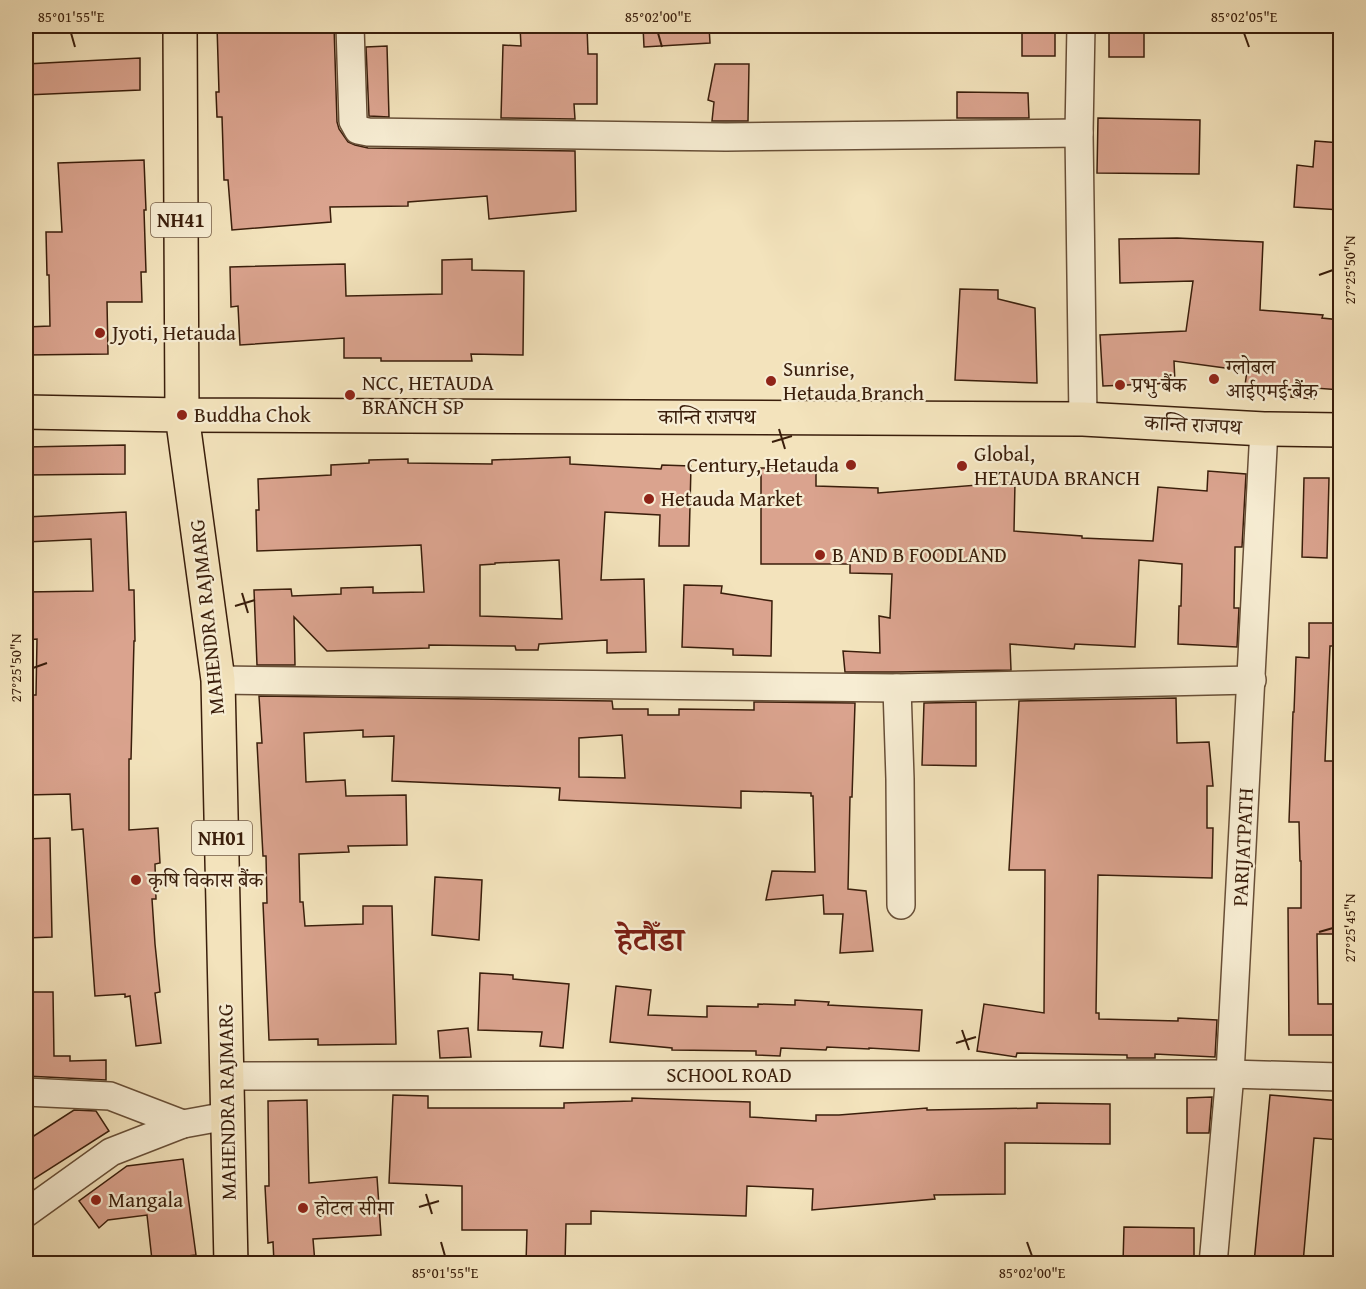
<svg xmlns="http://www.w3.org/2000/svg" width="1366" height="1289" viewBox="0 0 1366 1289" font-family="'Gentium Book Plus','Noto Serif Devanagari',serif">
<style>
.building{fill:#daa38e;stroke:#3a1e0b;stroke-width:1.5;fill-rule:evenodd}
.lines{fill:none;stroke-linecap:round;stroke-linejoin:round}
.minor-casing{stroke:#684f37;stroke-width:30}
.primary-casing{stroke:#3a1e0b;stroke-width:36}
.trunk-casing{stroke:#3a1e0b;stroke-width:36}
.minor{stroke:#f7edd3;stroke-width:27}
.primary{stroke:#f3e3bc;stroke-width:33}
.trunk{stroke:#f3e3bc;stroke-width:33}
.ticks{fill:none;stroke:#3a1e0b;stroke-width:2}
.poi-dot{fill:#8f2418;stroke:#f7edd3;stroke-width:2}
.labels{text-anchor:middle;stroke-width:4.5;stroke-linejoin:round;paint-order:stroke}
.shield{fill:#f7edd3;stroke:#735c47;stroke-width:1.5}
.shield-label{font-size:20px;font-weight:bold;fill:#3a1e0b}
.poi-label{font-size:21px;fill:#3a1e0b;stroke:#f7edd3;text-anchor:start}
.street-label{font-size:21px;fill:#3a1e0b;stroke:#f7edd3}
.town-label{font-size:33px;font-weight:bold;fill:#7a1f14;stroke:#f7edd3}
.neatline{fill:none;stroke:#3a1e0b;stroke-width:2}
.ticks-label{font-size:15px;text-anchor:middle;fill:#3a1e0b}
</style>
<rect width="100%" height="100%" fill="#f3e3bc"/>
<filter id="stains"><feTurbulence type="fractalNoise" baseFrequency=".00333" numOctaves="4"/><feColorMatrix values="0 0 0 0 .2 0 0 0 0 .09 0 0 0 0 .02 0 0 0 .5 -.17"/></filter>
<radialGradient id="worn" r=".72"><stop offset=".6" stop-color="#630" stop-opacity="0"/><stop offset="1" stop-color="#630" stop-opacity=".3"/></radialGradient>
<!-- building -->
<g class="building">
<polygon points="217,26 334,26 337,122 339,129 348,142 355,145 368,148 575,151 576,211 489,219 487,196 408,202 408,206 330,207 331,222 232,230 228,180 224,180 222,117 217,117 216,92 219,92"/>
<polygon points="520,26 587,26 588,54 597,54 597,104 574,104 575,119 501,118 503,45 521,46"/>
<polygon points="643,26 709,26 710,43 644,47"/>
<rect x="1022" y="26" width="33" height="30"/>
<rect x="1109" y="26" width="35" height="31"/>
<polygon points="387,46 389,117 369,116 366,47"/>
<polygon points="140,58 140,90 26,95 26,64"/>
<polygon points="715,64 749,64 748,121 712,121 714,102 708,100"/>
<polygon points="957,92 1028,93 1029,118 957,118"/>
<polygon points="1098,118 1200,120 1199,174 1097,173"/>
<polygon points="1315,141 1341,143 1341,210 1294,207 1297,165 1313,167"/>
<polygon points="144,160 146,210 144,210 146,272 141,272 142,302 107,302 108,354 26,355 26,327 50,326 49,275 47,275 46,232 62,232 58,163"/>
<polygon points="1177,238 1263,242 1260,310 1323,315 1322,318 1341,320 1341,390 1315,388 1314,399 1291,397 1292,390 1245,385 1247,371 1174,361 1175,383 1103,386 1100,335 1186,331 1193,281 1120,283 1119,239"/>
<polygon points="472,259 472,270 524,271 523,355 471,354 472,361 381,361 381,358 344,358 344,338 240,345 238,306 231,307 230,267 345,264 346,296 442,294 442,260"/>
<polygon points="960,289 998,290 998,299 1035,308 1037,383 955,380"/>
<polygon points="125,445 125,474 26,475 26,447"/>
<path d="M570,457V464L661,469L662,465L691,466L689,546H659L660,515L605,512L601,580L644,579L646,652L607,653V640L539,644L538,650H516L515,646L429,645V648L327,651L294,617L295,665H257L254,590L291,589L292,596L341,594V588L373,587V593L424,592L421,545L257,551L256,510H259L258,479L331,475V465L369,463V460L408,459V463L492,464V460ZM559,560L562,619L480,616V565L495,564V563Z"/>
<polygon points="761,468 816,468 816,486 878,488 878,493 1015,482 1014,531 1082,536 1082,538 1153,541 1158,487 1207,491 1208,471 1246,474 1242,547 1235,547 1234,608 1239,608 1237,647 1178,644 1179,606 1181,606 1182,564 1139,560 1135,647 1075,644 1074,649 1010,644 1011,670 897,672 845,672 843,651 880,653 879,616 890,618 892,574 850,573 850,564 761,564"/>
<polygon points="1304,478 1329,478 1327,558 1302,557"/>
<polygon points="126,512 129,590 134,590 135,641 134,641 131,759 129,759 129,830 158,828 160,863 155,864 156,899 152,899 155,944 160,992 155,993 161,1043 136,1046 130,996 125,997 125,994 95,996 83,829 72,830 70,794 26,795 26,695 36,695 37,639 26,640 26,592 93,591 91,539 26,542 26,517"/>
<polygon points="684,585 722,586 721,593 772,601 771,656 733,655 733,649 682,647"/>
<polygon points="1309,623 1341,623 1341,646 1330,646 1325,761 1341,761 1341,934 1317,934 1318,1004 1341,1004 1341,1035 1289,1035 1288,908 1301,908 1301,861 1300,861 1299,822 1289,822 1293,712 1294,712 1296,657 1309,658"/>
<path d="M259,696L612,701L613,709H648V715H679V709L754,710V702L855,703L852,797H850L848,889L866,891L873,951L840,953L843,914H824L823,895L766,900L772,871L815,872L813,796H811V793L741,791V808L559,800L560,788L392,781L394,736L363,737V730L304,733L306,782L345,780L346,796L406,795L407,845L348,846L349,852L299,854L300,902H303L305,926L363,924V906H392L396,1044L318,1045V1039L269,1040L263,903H267L266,856H263L257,743H262ZM622,735L625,778L579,777V738Z"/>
<polygon points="1176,698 1177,743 1209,742 1213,786 1207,786 1207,828 1213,828 1212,878 1098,875 1096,1013 1099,1013 1099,1019 1178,1021 1178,1018 1217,1020 1215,1057 1155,1054 1155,1058 1127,1058 1127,1055 1017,1053 1016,1057 977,1051 984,1004 1044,1013 1045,870 1009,870 1019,701"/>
<polygon points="976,702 976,766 922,765 924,703"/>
<polygon points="50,838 52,937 26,938 26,839"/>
<polygon points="435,877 482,880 479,940 432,935"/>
<polygon points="480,973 513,975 513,979 569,984 563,1048 540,1046 542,1032 478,1030"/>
<polygon points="616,986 651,990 648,1015 707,1017 707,1006 758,1007 758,1004 795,1005 795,1000 829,1002 828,1005 922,1010 919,1051 869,1048 869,1049 827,1047 826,1050 781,1048 780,1056 756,1055 756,1051 672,1050 672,1048 610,1042"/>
<polygon points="30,992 53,992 54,1056 70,1056 70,1061 106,1060 106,1080 26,1076 26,1038 30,1038"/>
<polygon points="468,1028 471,1057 440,1058 438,1031"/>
<polygon points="393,1095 428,1096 428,1108 564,1108 564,1103 632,1101 632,1098 750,1102 750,1117 816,1121 816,1115 839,1115 927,1108 927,1110 1037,1108 1037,1103 1110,1104 1110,1144 1005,1143 1005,1194 934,1195 935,1199 812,1210 813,1189 747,1186 746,1216 591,1211 591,1224 566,1224 565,1263 526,1263 527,1230 462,1230 462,1186 389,1183"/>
<polygon points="1270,1095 1341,1101 1341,1140 1314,1138 1303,1263 1254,1263"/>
<polygon points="1212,1097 1209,1133 1187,1133 1187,1098"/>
<polygon points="307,1100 309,1183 377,1177 381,1235 313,1239 315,1263 274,1263 273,1242 268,1243 265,1186 269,1186 268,1101"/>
<polygon points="74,1110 96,1111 109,1131 26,1184 26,1141"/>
<polygon points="183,1159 196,1255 152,1260 147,1215 108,1220 99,1228 79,1201 127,1166"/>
<polygon points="1124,1227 1194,1228 1194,1263 1123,1263"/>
</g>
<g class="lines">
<defs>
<g id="minor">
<polyline points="350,26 353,121 358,130 368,132 726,137 1079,133"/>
<polyline points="1081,26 1079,133 1083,419"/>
<polyline points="218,680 897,688 1252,680"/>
<polyline points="897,688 900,779 901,905"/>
<polyline points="227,1076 1230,1074 1340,1077"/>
<polyline points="26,1092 110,1096 183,1124"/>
<polyline points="26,1213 111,1152 183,1124 227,1116"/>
<polyline points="1213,1264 1230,1074 1264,429"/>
</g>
<polyline id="primary" points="180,26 182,415 1083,419 1264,429 1340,430"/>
<polyline id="trunk" points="26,412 182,415 218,680 231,1264"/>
</defs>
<!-- minor casing -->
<use href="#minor" class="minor-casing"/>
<!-- primary casing -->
<use href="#primary" class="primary-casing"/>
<!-- trunk casing -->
<use href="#trunk" class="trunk-casing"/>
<!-- minor -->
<use href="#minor" class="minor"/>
<!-- primary -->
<use href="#primary" class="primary"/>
<!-- trunk -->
<use href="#trunk" class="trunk"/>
</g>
<!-- ticks -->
<path class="ticks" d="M71,33L75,47M658,33L662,47M1244,33L1249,47M1319,275L1333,270M779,429L785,449M772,442L792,436M242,593L248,613M235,606L255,600M33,668L47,663M1319,932L1333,928M962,1030L969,1050M956,1043L976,1037M426,1194L432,1214M419,1207L439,1201M441,1242L445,1256M1027,1242L1032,1256"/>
<!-- markers -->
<g class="poi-dot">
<circle cx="100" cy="333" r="6"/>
<circle cx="1214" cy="379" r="6"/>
<circle cx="771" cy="381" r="6"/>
<circle cx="1120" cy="385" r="6"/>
<circle cx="350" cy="395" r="6"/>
<circle cx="182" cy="415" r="6"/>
<circle cx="851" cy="465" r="6"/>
<circle cx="962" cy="466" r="6"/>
<circle cx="649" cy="499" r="6"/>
<circle cx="820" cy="555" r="6"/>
<circle cx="136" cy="880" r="6"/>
<circle cx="96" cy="1200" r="6"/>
<circle cx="303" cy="1208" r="6"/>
</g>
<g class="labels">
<!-- shield labels -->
<g class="shield">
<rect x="151" y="203" width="60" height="34" rx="4.5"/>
<rect x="192" y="821" width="60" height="34" rx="4.5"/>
</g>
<g class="shield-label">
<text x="181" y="227">NH41</text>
<text x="222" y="845">NH01</text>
</g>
<!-- poi labels -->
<g class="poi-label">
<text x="112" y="340">Jyoti, Hetauda</text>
<text x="1226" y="374">ग्लोबल<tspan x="1226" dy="24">आईएमई बैंक</tspan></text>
<text x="783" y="376">Sunrise,<tspan x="783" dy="24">Hetauda Branch</tspan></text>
<text x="362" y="390">NCC, HETAUDA<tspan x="362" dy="24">BRANCH SP</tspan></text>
<text x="1132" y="392">प्रभु बैंक</text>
<text x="194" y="422">Buddha Chok</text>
<text x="974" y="461">Global,<tspan x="974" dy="24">HETAUDA BRANCH</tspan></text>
<text x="839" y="472" text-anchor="end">Century, Hetauda</text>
<text x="661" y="506">Hetauda Market</text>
<text x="832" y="562">B AND B FOODLAND</text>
<text x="148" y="887">कृषि विकास बैंक</text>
<text x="108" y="1207">Mangala</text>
<text x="315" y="1215">होटल सीमा</text>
</g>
<!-- street labels -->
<g class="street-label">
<text x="707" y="424">कान्ति राजपथ</text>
<text transform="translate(1193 425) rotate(3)" y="7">कान्ति राजपथ</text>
<text transform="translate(207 617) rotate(-96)" y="7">MAHENDRA RAJMARG</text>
<text transform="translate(1243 847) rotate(-87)" y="7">PARIJATPATH</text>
<text x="729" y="1082">SCHOOL ROAD</text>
<text transform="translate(227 1102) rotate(-91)" y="7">MAHENDRA RAJMARG</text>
</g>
<!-- town labels -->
<g class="town-label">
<text x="650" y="951">हेटौँडा</text>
</g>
</g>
<!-- margin -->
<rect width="1366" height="1289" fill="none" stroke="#f3e3bc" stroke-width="66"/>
<rect x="33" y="33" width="1300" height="1223" class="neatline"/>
<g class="ticks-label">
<text x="71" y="22">85°01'55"E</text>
<text x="658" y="22">85°02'00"E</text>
<text x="1244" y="22">85°02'05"E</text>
<text transform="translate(1350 270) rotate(-90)" y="5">27°25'50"N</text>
<text transform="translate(16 668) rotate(-90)" y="5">27°25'50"N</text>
<text transform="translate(1350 928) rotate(-90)" y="5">27°25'45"N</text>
<text x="445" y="1278">85°01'55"E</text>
<text x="1032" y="1278">85°02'00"E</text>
</g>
<rect width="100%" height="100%" filter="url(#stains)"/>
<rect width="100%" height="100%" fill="url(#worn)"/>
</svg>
